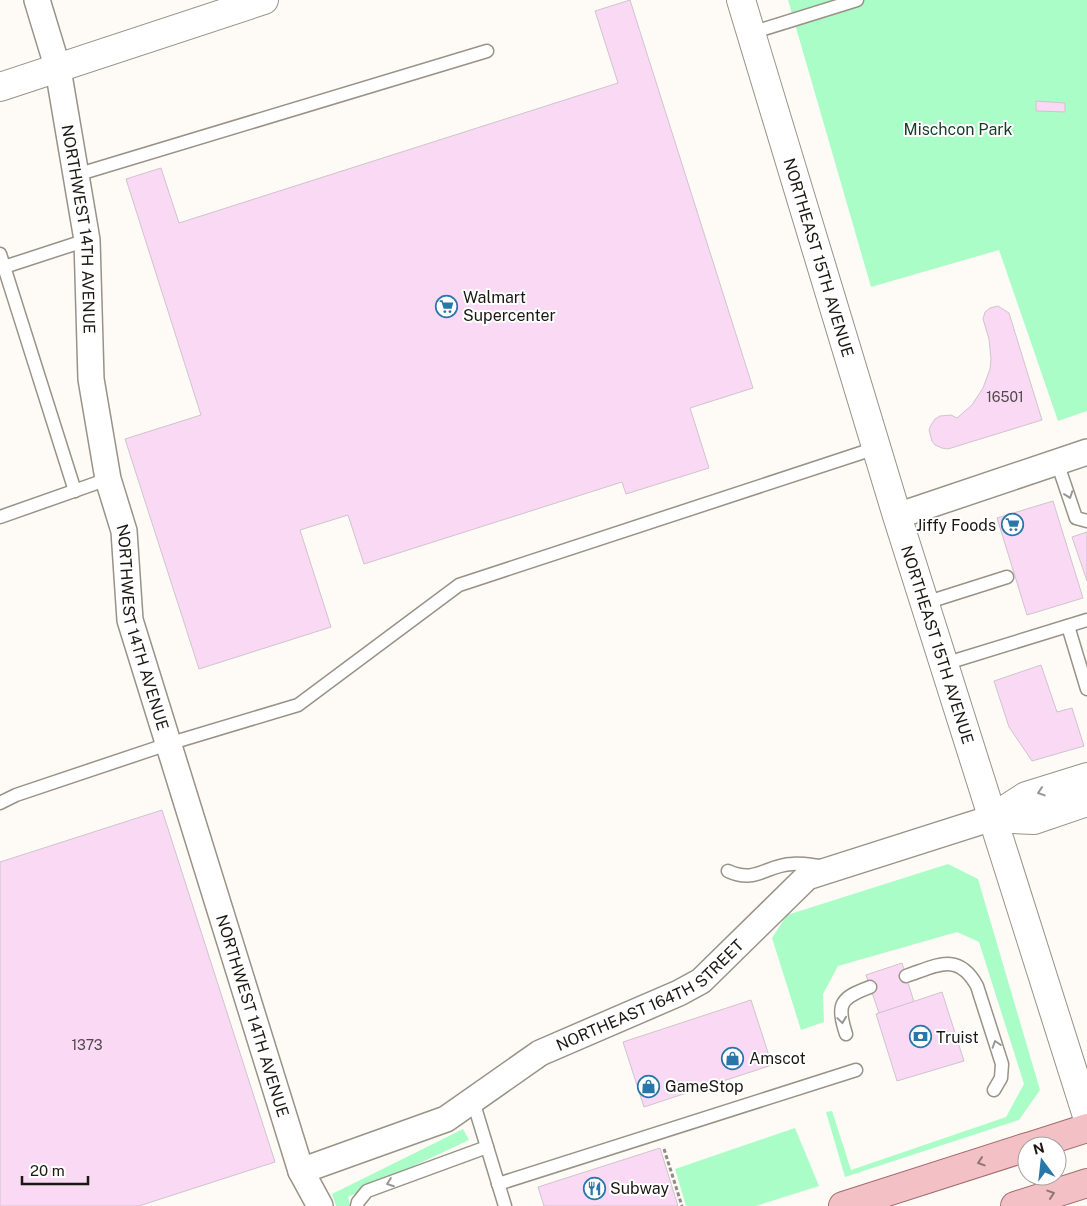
<svg xmlns="http://www.w3.org/2000/svg" width="1087" height="1206" viewBox="0 0 1087 1206" font-family="'Public Sans',sans-serif">
<style>
.green{fill:#abfdc8}
.building{fill:#f9d9f3;stroke:#cfc4cd}
.lines{fill:none;stroke-linecap:round;stroke-linejoin:round}
.service-casing{stroke:#999287;stroke-width:15}
.minor-casing{stroke:#999287;stroke-width:28}
.tertiary-casing{stroke:#999287;stroke-width:30}
.primary-casing{stroke:#a26b6e;stroke-width:30}
.path{stroke:#8e8b86;stroke-width:3;stroke-dasharray:4 2.5;stroke-linecap:butt}
.service{stroke:#fff;stroke-width:12}
.minor{stroke:#fff;stroke-width:25}
.tertiary{stroke:#fff;stroke-width:28}
.primary{stroke:#f3c1c5;stroke-width:28}
.oneway{stroke:#989795}
.oneway2{stroke:#927575}
.labels{text-anchor:middle;stroke-width:4;stroke-linejoin:round;paint-order:stroke}
.number-label{font-size:14px;fill:#52484c}
.park-label{font-size:16px;fill:#153d26;stroke:#fff}
.street-label{font-size:16px;fill:#1b1814;stroke:#fff}
.poi-label{font-size:16px;fill:#1b1814;stroke:#fff;text-anchor:start}
</style>
<rect width="100%" height="100%" fill="#fefbf6"/>
<!-- green -->
<g class="green">
<polygon points="788,0 1087,0 1087,411 1058,421 999,250 871,287"/>
<polygon points="948,864 978,879 1040,1090 1019,1120 845,1177 826,1112 832,1111 851,1170 1006,1117 1024,1084 979,942 957,932 838,966 823,994 824,1022 801,1030 772,938 787,915"/>
<polygon points="795,1128 819,1186 756,1206 686,1206 675,1169"/>
<polygon points="463,1129 469,1140 348,1197 350,1206 336,1206 332,1194"/>
</g>
<!-- building -->
<g class="building">
<polygon points="630,0 753,388 690,408 709,468 626,494 622,482 364,564 348,515 300,530 331,627 199,669 125,439 201,415 126,179 161,168 179,223 618,83 595,11"/>
<polygon points="1036,101 1065,103 1065,112 1036,111"/>
<polygon points="998,306 1009,313 1042,420 948,449 942,448 935,445 932,441 929,430 931,425 935,419 940,416 951,415 957,418 972,405 983,388 990,369 991,359 989,339 983,319 985,312 990,308"/>
<polygon points="1053,501 1083,598 1027,615 997,518"/>
<polygon points="1087,532 1087,581 1072,537"/>
<polygon points="1041,665 1057,712 1072,708 1084,746 1032,761 1009,727 994,681"/>
<polygon points="162,810 275,1162 139,1206 0,1206 0,862"/>
<polygon points="902,963 914,1002 879,1013 866,975"/>
<polygon points="942,992 964,1061 897,1081 876,1014"/>
<polygon points="751,1000 772,1065 644,1107 623,1042"/>
<polygon points="660,1148 678,1206 544,1206 538,1187"/>
</g>
<g class="lines">
<defs>
<g id="service">
<polyline points="751,33 857,0"/>
<polyline points="76,175 487,51"/>
<polyline points="0,254 75,491"/>
<polyline points="4,267 87,240"/>
<polyline points="1057,462 1076,518 1087,521"/>
<polyline points="0,517 108,479"/>
<polyline points="925,603 1007,577"/>
<polyline points="1068,626 1087,689"/>
<polyline points="944,664 1087,620"/>
<polyline points="0,803 16,795 168,744 298,705 459,585 876,448"/>
<path d="M728,871C756,884 766,865 792,864C801,863 811,865 820,866"/>
<path d="M906,976C936,966 958,951 977,986L1002,1064L1001,1078L994,1090"/>
<path d="M846,1034C836,1003 841,998 870,987"/>
<polyline points="473,1101 505,1206"/>
<polyline points="498,1184 856,1070"/>
<polyline points="357,1206 358,1202 367,1191 487,1147"/>
</g>
<g id="minor">
<path id="s1" d="M37,0L58,69L87,240L91,379L108,479L124,531L130,620L301,1171L320,1206"/>
<polyline points="897,516 1087,452"/>
<path id="s2" d="M301,1171L446,1119L540,1053L679,993L701,981L807,877L992,818"/>
</g>
<g id="tertiary">
<path id="s3" d="M741,0L897,516L1087,1116"/>
<polyline points="0,87 264,0"/>
<polyline points="992,818 1026,796 1087,777"/>
<polyline points="992,818 1034,820 1087,802"/>
</g>
<g id="primary">
<polyline points="1031,1146 1087,1128"/>
<polyline points="843,1206 1027,1147"/>
<polyline points="1015,1206 1087,1183"/>
</g>
</defs>
<!-- service casing -->
<use href="#service" class="service-casing"/>
<!-- minor casing -->
<use href="#minor" class="minor-casing"/>
<!-- tertiary casing -->
<use href="#tertiary" class="tertiary-casing"/>
<!-- primary casing -->
<use href="#primary" class="primary-casing"/>
<!-- path -->
<polyline class="path" points="664,1149 682,1206"/>
<!-- service -->
<use href="#service" class="service"/>
<!-- minor -->
<use href="#minor" class="minor"/>
<!-- tertiary -->
<use href="#tertiary" class="tertiary"/>
<!-- primary -->
<use href="#primary" class="primary"/>
</g>
<!-- one-way arrows -->
<defs><path id="oneway-chevron" d="M-2-3.5L2.5 0L-2 3.5" fill="none" stroke-width="1.6" stroke-linecap="round" stroke-linejoin="round" transform="scale(1.25)"/></defs>
<g class="oneway">
<use href="#oneway-chevron" transform="translate(1069 495) rotate(71)"/>
<use href="#oneway-chevron" transform="translate(1041 792) rotate(162)"/>
<use href="#oneway-chevron" transform="translate(842 1020) rotate(82)"/>
<use href="#oneway-chevron" transform="translate(996 1044) rotate(-108)"/>
<use href="#oneway-chevron" transform="translate(390 1183) rotate(160)"/>
</g>
<g class="oneway2">
<use href="#oneway-chevron" transform="translate(981 1162) rotate(162)"/>
<use href="#oneway-chevron" transform="translate(1051 1194) rotate(-18)"/>
</g>
<!-- icons -->
<defs>
<symbol id="supermarket-ring" viewBox="-11 -11 22 22"><circle r="9.5" fill="#fff" stroke="#2977a9" stroke-width="1.5"/><path d="M-6-5.5h2.5l.6 2H6L4.5 2H-2.5L-4.4-4H-6ZM-1.5 3.2a1.3 1.3 0 1 0 .1 0ZM3 3.2a1.3 1.3 0 1 0 .1 0Z" fill="#2977a9"/></symbol>
<symbol id="bank-ring" viewBox="-11 -11 22 22"><circle r="9.5" fill="#fff" stroke="#2977a9" stroke-width="1.5"/><path d="M-6-4H6V4H-6ZM0-2.3a2.3 2.3 0 1 0 0 4.6a2.3 2.3 0 1 0 0-4.6Z" fill="#2977a9"/></symbol>
<symbol id="shop-ring" viewBox="-11 -11 22 22"><circle r="9.5" fill="#fff" stroke="#2977a9" stroke-width="1.5"/><path d="M-5-2.5h2.3a2.7 3.5 0 0 1 5.4 0H5L5.5 6h-11ZM-1.5-2.5h3a1.5 2.3 0 0 0-3 0Z" fill="#2977a9"/></symbol>
<symbol id="restaurant-ring" viewBox="-11 -11 22 22"><circle r="9.5" fill="#fff" stroke="#2977a9" stroke-width="1.5"/><path d="M-5-6h1v4h1v-4h1v4h1v-4h1v5L-1.5 .5V6h-2V.5L-5-1ZM5-6V6H3V1.5H1.5Q1.5-4 5-6Z" fill="#2977a9"/></symbol>
</defs>
<g fill-rule="evenodd">
<use href="#supermarket-ring" x="434" y="294" width="25" height="25"/>
<use href="#supermarket-ring" x="1000" y="512" width="25" height="25"/>
<use href="#bank-ring" x="908" y="1024" width="25" height="25"/>
<use href="#shop-ring" x="720" y="1046" width="25" height="25"/>
<use href="#shop-ring" x="636" y="1074" width="25" height="25"/>
<use href="#restaurant-ring" x="582" y="1176" width="25" height="25"/>
</g>
<g class="labels">
<!-- number labels -->
<g class="number-label">
<text x="1005" y="402">16501</text>
<text x="87" y="1050">1373</text>
</g>
<!-- park labels -->
<g class="park-label">
<text x="958" y="135">Mischcon Park</text>
</g>
<!-- street labels -->
<g class="street-label">
<text dy="6" stroke="none"><textPath href="#s1" startOffset="234">NORTHWEST 14TH AVENUE</textPath></text>
<text dy="6" stroke="none"><textPath href="#s3" startOffset="269">NORTHEAST 15TH AVENUE</textPath></text>
<text dy="6" stroke="none"><textPath href="#s1" startOffset="639">NORTHWEST 14TH AVENUE</textPath></text>
<text dy="6" stroke="none"><textPath href="#s3" startOffset="674">NORTHEAST 15TH AVENUE</textPath></text>
<text dy="6" stroke="none"><textPath href="#s2" startOffset="394">NORTHEAST 164TH STREET</textPath></text>
<text dy="6" stroke="none"><textPath href="#s1" startOffset="1044">NORTHWEST 14TH AVENUE</textPath></text>
</g>
<!-- poi labels -->
<g class="poi-label">
<text x="463" y="303">Walmart<tspan x="463" dy="18">Supercenter</tspan></text>
<text x="996" y="531" text-anchor="end">Jiffy Foods</text>
<text x="936" y="1043">Truist</text>
<text x="749" y="1064">Amscot</text>
<text x="665" y="1092">GameStop</text>
<text x="610" y="1194">Subway</text>
</g>
</g>
<!-- north arrow -->
<g transform="translate(1042 1161) rotate(345)"><circle r="24" fill="#ffffff" stroke="#a4a3a1"/>
<path d="M0-4L9 19L0 12L-9 19Z" fill="#2977a9"/>
<text y="-8" font-size="14" font-weight="bold" text-anchor="middle" fill="#1b1814">N</text>
</g>
<!-- scale -->
<path d="M22 1176v8h66v-8" fill="none" stroke="#1b1814" stroke-width="2.5"/>
<text x="30" y="1176" font-size="15" fill="#1b1814" stroke="#ffffff" stroke-width="4" paint-order="stroke">20 m</text>
</svg>
